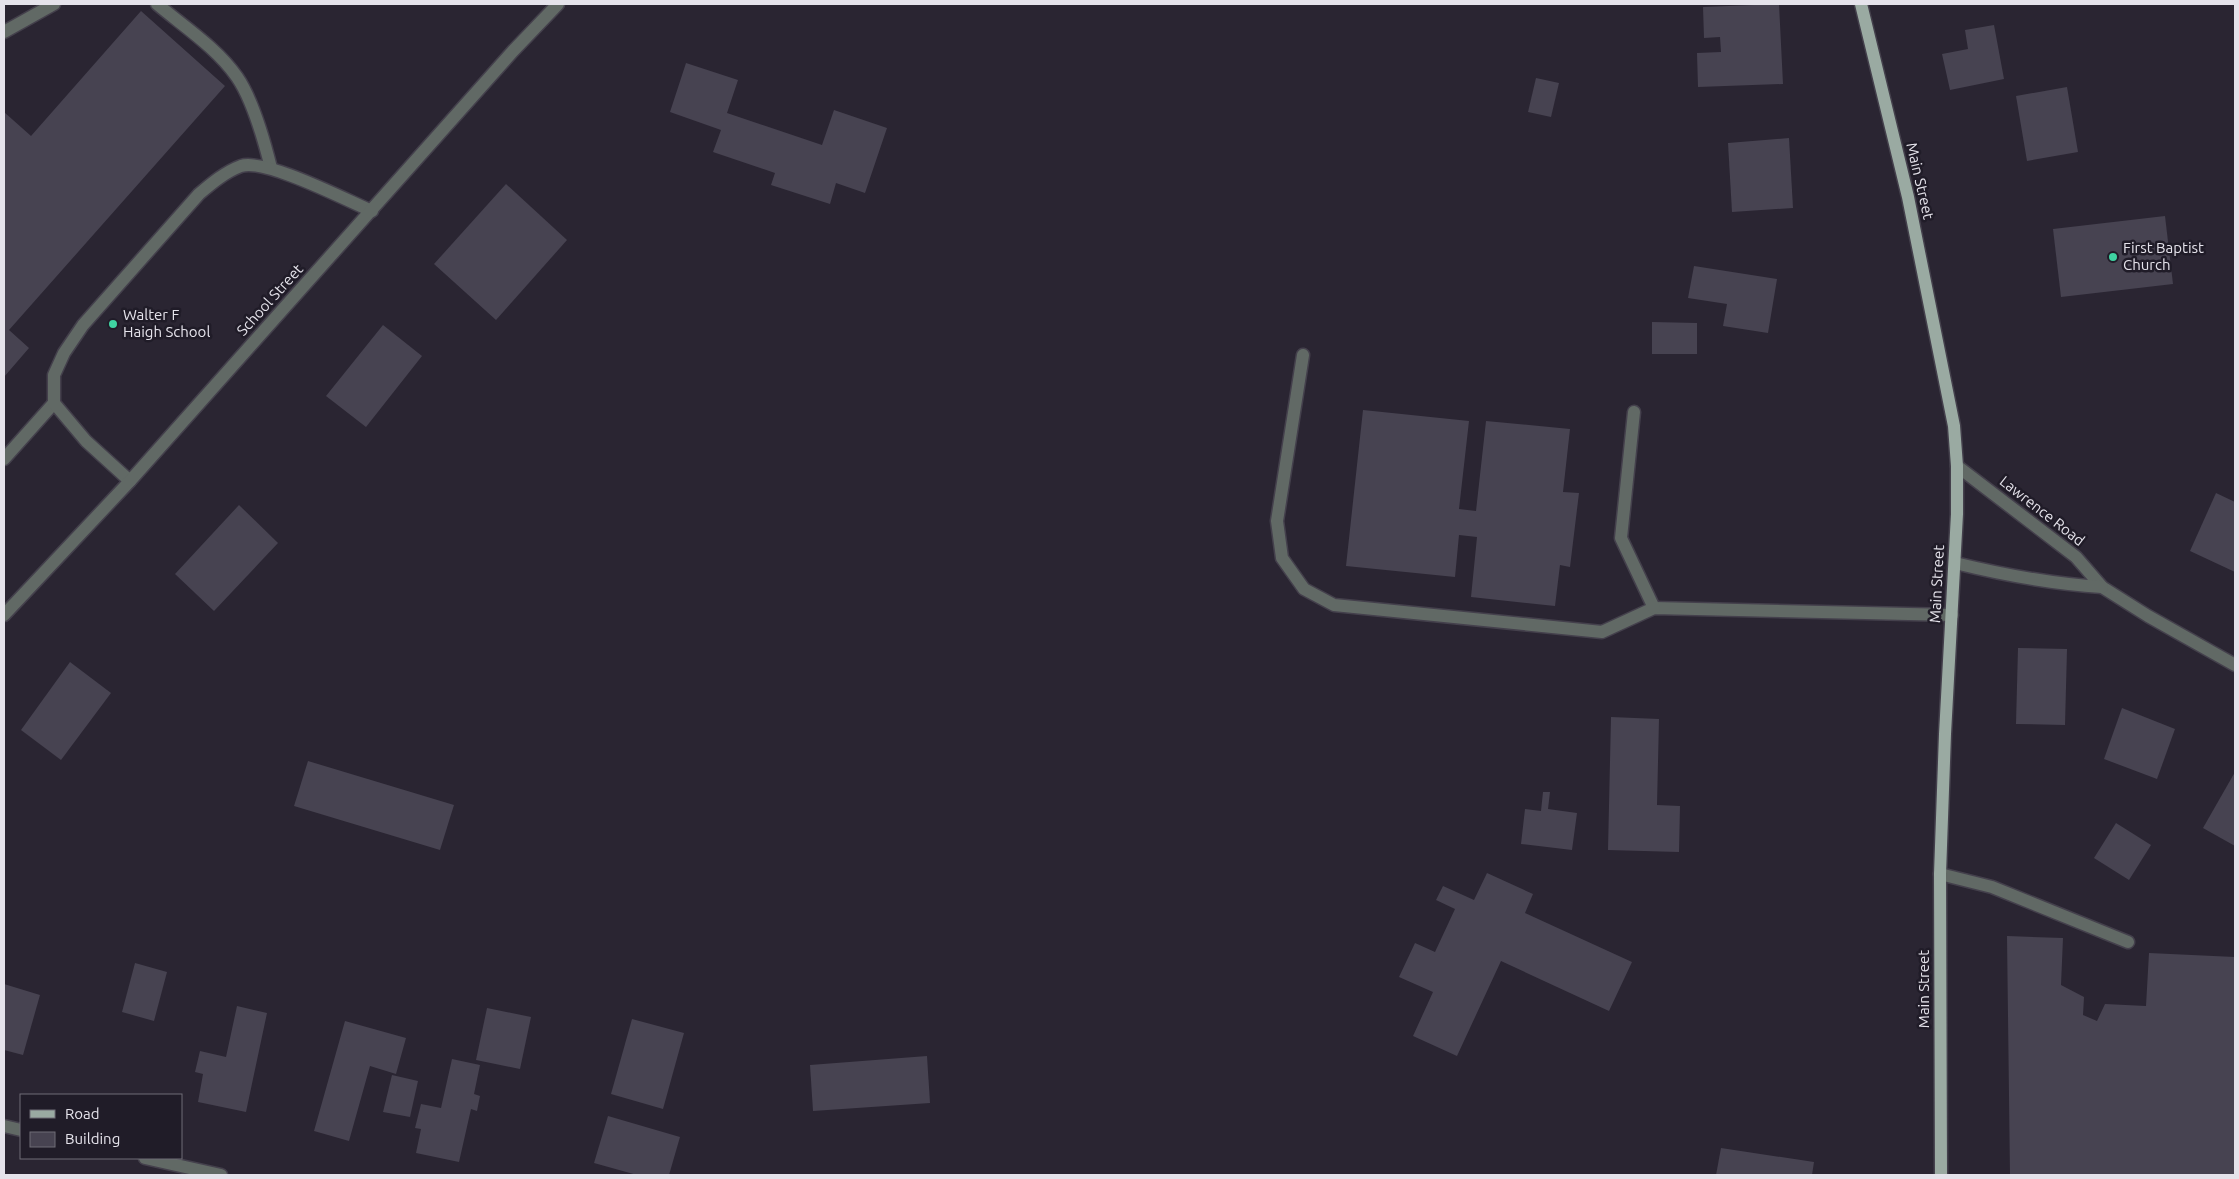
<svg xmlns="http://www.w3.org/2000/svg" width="2239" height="1179" viewBox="0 0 2239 1179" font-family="Ubuntu,sans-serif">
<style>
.building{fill:#474351}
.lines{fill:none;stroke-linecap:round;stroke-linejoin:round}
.minor-casing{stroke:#44404c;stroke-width:15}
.major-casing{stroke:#44404c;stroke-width:15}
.minor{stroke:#616965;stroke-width:12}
.major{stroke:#9aaaa2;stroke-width:12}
.poi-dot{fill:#3fd4a2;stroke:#201c28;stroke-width:2}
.labels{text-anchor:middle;stroke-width:5;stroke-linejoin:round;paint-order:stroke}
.street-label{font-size:15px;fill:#e5e3eb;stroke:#201c28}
.poi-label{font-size:15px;fill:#e5e3eb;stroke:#201c28;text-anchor:start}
</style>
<rect width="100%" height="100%" fill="#2a2532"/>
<!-- building -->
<g class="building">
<polygon points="1779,4 1783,84 1698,87 1697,53 1721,52 1720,37 1704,38 1703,7"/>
<polygon points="141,11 225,86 9,330 29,348 4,377 4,112 31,136"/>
<polygon points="1994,25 2004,79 1950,90 1942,54 1968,49 1965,30"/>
<polygon points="686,63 738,80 727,113 822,145 834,110 887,128 865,193 836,183 830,204 771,185 775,173 713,152 721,130 670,112"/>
<polygon points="1536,78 1559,83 1551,117 1528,112"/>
<polygon points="2067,87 2078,152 2027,161 2016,96"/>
<polygon points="1789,138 1793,208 1732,212 1728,143"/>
<polygon points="506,184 567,240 496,320 434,264"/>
<polygon points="2165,216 2173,284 2061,297 2053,229"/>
<polygon points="1694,266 1777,279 1768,333 1723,326 1727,304 1688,298"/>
<polygon points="1652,322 1697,323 1697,354 1652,354"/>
<polygon points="383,325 422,356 366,427 326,396"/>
<polygon points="1363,410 1469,421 1459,509 1476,511 1486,421 1570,429 1563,492 1579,493 1570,567 1560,565 1555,606 1471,597 1477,537 1459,535 1455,577 1346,566"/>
<polygon points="2216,493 2235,502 2235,572 2190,551"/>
<polygon points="239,505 278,543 214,611 175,574"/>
<polygon points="2018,648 2067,649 2065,725 2016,724"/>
<polygon points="70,662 111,693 61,760 21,730"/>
<polygon points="2122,708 2175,729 2157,779 2104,759"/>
<polygon points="1611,717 1659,719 1657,805 1680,806 1679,852 1608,850"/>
<polygon points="308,761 454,805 440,850 294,806"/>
<polygon points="2235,772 2235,846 2203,828"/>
<polygon points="1543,792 1550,792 1548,809 1577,813 1572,850 1521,844 1525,809 1541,811"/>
<polygon points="2116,823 2151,845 2129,880 2094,858"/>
<polygon points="1487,873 1533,894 1525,913 1632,962 1609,1011 1501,961 1457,1056 1413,1036 1433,992 1399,977 1415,943 1435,952 1455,909 1436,900 1443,886 1474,900"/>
<polygon points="2007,936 2063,938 2061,985 2084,997 2083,1015 2097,1021 2105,1004 2146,1006 2149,953 2235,957 2235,1175 2010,1175"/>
<polygon points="135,963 167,972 154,1021 122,1012"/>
<polygon points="4,984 40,995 23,1055 4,1050"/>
<polygon points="237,1006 267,1013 246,1112 198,1102 203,1074 195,1072 200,1051 226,1057"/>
<polygon points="487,1008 531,1017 520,1069 476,1060"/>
<polygon points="632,1019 684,1033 663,1109 611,1094"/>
<polygon points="345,1021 406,1038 396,1074 370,1066 349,1141 314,1131"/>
<polygon points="927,1056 930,1103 813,1111 810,1065"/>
<polygon points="452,1059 480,1065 474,1094 480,1096 477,1111 471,1109 459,1162 416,1153 421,1129 415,1128 421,1104 441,1108"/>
<polygon points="392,1075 418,1081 410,1117 383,1112"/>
<polygon points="608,1116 680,1137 669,1175 637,1175 594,1163"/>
<polygon points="1721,1148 1814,1162 1812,1175 1716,1175"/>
</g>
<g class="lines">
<defs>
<g id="minor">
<path d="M157,4C183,26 217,48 237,77C253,100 264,140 271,168"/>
<polyline points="4,32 54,4"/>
<polyline points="1303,355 1277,521 1282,558 1304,589 1334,605 1602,632 1654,608 1952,615"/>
<polyline points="1634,412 1621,538 1654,608"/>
<polyline points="4,459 54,403"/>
<polyline points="1957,466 2076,557 2102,587 2148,616 2235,665"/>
<path d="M130,481L86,441L54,403V375L64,353L83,325L199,194C212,183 225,172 241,166C265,158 346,200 372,211"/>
<path d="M1955,563C2004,575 2052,584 2102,587"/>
<polyline points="4,615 130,481 513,51 558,4"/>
<polyline points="1940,874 1992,887 2128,942"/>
<polyline points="4,1126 21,1130"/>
<polyline points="145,1158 221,1175"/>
</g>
<polyline id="major" points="1861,4 1908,197 1954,426 1957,466 1957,514 1945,734 1940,874 1941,1175"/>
</defs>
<!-- minor casing -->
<use href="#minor" class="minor-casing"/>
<!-- major casing -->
<use href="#major" class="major-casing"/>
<!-- minor -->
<use href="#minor" class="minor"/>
<!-- major -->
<use href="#major" class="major"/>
</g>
<!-- markers -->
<g class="poi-dot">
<circle cx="2113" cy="257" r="5"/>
<circle cx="113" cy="324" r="5"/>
</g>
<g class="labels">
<!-- street labels -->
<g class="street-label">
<text transform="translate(1920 181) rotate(77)" y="5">Main Street</text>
<text transform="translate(270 300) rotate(-48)" y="5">School Street</text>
<text transform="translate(2042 511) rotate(38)" y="5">Lawrence Road</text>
<text transform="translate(1937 584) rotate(-87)" y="5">Main Street</text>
<text transform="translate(1924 989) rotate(-90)" y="5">Main Street</text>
</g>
<!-- poi labels -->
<g class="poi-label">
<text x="2123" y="253">First Baptist<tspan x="2123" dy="17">Church</tspan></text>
<text x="123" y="320">Walter F<tspan x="123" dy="17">Haigh School</tspan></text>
</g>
</g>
<!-- border -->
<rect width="2239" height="1179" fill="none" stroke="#e5e3eb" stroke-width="10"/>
<!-- legend -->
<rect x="20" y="1094" width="162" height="65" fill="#201c28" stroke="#6f6c76"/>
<rect x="30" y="1110" width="25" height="8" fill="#9aaaa2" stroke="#6f6c76"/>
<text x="65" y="1119" font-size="15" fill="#e5e3eb">Road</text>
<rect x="30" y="1132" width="25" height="15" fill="#474351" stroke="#6f6c76"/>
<text x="65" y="1144" font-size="15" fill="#e5e3eb">Building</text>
</svg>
